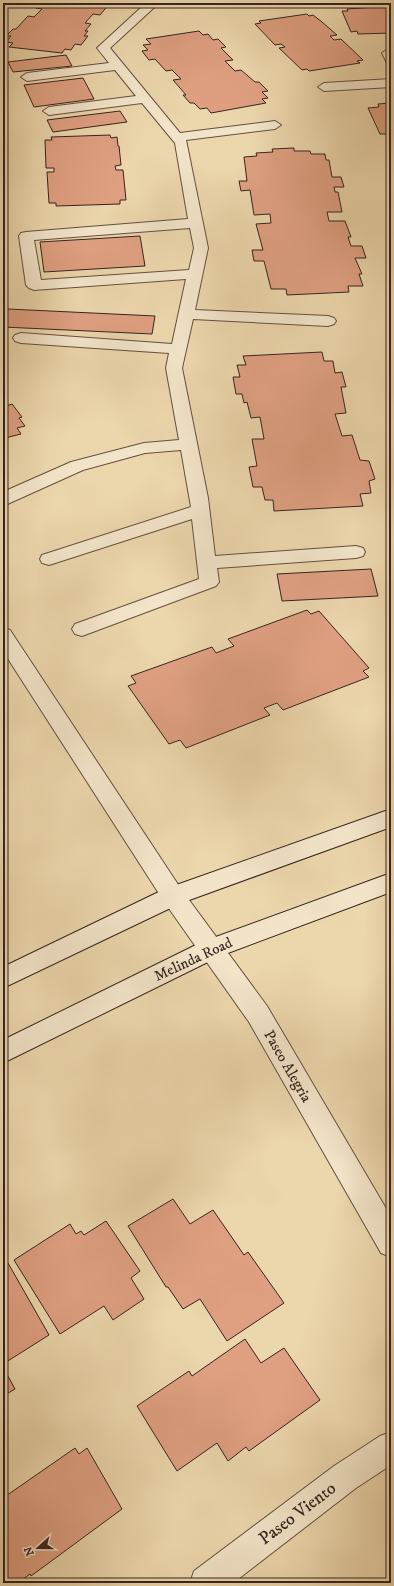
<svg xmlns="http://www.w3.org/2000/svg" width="394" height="1586" viewBox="0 0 394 1586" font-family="'IM FELL DW Pica',serif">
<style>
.building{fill:#dfa082;stroke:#35241e}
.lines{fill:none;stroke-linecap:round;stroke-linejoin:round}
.service-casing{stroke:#635042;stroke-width:2}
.minor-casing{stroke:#635042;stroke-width:2}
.secondary-casing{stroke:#35241e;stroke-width:2}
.service{fill:#f3e4c9;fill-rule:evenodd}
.minor{fill:#f3e4c9;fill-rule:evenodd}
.secondary{fill:#f3e4c9;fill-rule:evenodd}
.labels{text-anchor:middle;stroke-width:4;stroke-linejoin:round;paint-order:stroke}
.street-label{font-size:15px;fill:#35241e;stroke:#f3e4c9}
.near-street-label{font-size:18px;fill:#35241e;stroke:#f3e4c9}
</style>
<rect width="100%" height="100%" fill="#ecd6ac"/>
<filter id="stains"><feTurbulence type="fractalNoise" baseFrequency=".005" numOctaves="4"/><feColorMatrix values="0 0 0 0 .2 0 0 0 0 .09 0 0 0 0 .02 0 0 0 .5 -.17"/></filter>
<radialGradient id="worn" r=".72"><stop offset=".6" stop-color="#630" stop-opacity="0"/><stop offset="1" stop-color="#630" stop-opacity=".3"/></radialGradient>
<!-- building -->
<g class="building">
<polygon points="40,3 115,3 109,4 100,15 93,14 85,23 91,24 85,31 88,31 84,36 88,36 81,45 75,44 71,50 65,49 62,53 9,47 13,43 6,42 11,36 6,36 13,29 16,29 28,16 34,17 42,9 36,8"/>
<polygon points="391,6 391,33 358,34 357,31 351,32 342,11 348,11 347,9"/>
<polygon points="307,14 309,16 313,15 322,22 337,35 330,36 334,40 341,39 363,60 357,61 360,63 309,71 307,69 302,70 279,48 285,47 281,44 275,45 255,24 261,23 259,21"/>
<polygon points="199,31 203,35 208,34 213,40 218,39 226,47 221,48 233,60 225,61 235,71 241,70 255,82 259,82 268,91 262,92 268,98 262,99 266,103 211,113 207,108 200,109 194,103 190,103 183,95 186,95 173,80 181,79 172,70 166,71 155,59 149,60 142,51 148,50 143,45 151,44 146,39"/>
<polygon points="66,55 72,66 13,72 8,62"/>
<polygon points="83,78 94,99 34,107 24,85"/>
<polygon points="391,103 391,134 380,134 368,108 379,107 378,104"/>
<polygon points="120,111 127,122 53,132 47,120"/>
<polygon points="110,135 111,138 117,137 118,146 119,146 121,165 115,166 116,170 123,170 126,200 120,200 120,204 56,206 56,203 49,203 47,172 54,172 54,168 46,168 45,140 52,140 51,137"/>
<polygon points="294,148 294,151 310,151 311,154 325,154 326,160 329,160 332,177 341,177 344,187 334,187 335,192 338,192 342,212 327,212 329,221 345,221 351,237 348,237 351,246 362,246 366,258 355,258 362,274 359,274 363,286 348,286 349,292 287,295 286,289 271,289 264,261 254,261 252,250 263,250 256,224 271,223 270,214 254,215 250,190 241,191 239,181 247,181 244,157 257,156 256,153 273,152 272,149"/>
<polygon points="140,236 145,266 44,272 40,242"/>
<polygon points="8,309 155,316 152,334 3,327"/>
<polygon points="322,352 324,361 333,361 335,373 342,372 346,387 341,387 346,413 335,414 342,436 352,435 360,460 369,461 375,479 369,481 371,493 360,494 363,506 274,511 273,500 265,500 262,487 253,487 249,467 257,466 252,439 264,439 260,417 251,418 247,402 244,403 242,394 236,394 233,377 240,377 237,365 246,365 243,356"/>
<polygon points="12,404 22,417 19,418 25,426 17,428 21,434 5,438 7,441 3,442 3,407"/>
<polygon points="371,569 378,596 282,601 277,574"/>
<polygon points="307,610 311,614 319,611 369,668 363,671 369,677 283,710 277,703 264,708 270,715 186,748 180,740 169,744 128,686 136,683 131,676 212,647 216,653 234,646 228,639"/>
<polygon points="173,1199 190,1224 213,1210 244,1255 248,1252 284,1303 227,1341 200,1299 183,1309 168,1287 166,1287 128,1226"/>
<polygon points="106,1221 140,1271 131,1278 144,1299 113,1320 104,1306 60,1334 14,1260 70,1224 76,1234 81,1231 84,1235"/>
<polygon points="8,1263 49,1335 3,1364 3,1267"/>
<polygon points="245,1339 261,1363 284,1348 320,1400 249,1451 246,1447 228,1461 217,1443 177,1471 137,1406 189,1371 192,1376"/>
<polygon points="3,1367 15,1389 3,1396"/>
<polygon points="75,1448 79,1454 87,1448 122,1509 31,1576 30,1574 18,1583 3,1583 3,1498"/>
</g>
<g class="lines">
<defs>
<g id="service">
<path d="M146,3H159L110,48L180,133L275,121L281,125L275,129L186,140L208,248L195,310L328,316L334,318L336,321L334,324L328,326L193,319L182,368L208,498L215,556L356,546L363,548L365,552L363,556L356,558L217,568L219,582L216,586L82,636L75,634L72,629L75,624L199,579L192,519L49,565L42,563L40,559L42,555L191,507L181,450L145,453L83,470L3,506V492L71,462L144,443L179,440L166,368L169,353L21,343L15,341L13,338L15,335L21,333L172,344L186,279L34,290L29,288L26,285L19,236L21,233L26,232L188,219L175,143L142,103L49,115L43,111L49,107L136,96L115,70L27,81L21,77L27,73L109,63L97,48ZM190,228L194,248L189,270L41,280L34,240Z"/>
<polygon points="388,49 391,49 391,64 387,63 382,53"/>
<polygon points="391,79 391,87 324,91 318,87 324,83"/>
<polygon points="3,628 10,630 181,889 185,896 181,903 173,905 165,903 3,651"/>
</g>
<g id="minor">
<polygon points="173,887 181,889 267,1006 391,1217 391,1257 381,1253 249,1022 165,903 161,896 165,889"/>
<polygon points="391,1432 391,1465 356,1488 233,1583 190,1583 194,1571 334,1466 380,1436"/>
</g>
<g id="secondary">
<polygon points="391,809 391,827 181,903 3,988 3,967 165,889"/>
<polygon points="391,873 391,892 220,956 3,1063 3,1040 202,942"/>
</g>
</defs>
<!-- service casing -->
<use href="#service" class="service-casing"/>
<!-- minor casing -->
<use href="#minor" class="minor-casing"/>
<!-- secondary casing -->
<use href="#secondary" class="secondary-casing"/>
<!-- service -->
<use href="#service" class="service"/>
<!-- minor -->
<use href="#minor" class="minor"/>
<!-- secondary -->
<use href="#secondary" class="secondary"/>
</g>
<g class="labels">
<!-- street labels -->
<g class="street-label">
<text transform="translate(193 959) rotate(-25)" y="5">Melinda Road</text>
<text transform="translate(288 1066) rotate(60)" y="5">Paseo Alegria</text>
</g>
<!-- near-street labels -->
<g class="near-street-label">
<text transform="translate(297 1513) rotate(-37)" y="6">Paseo Viento</text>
</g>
</g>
<!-- margin -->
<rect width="394" height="1586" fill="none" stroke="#ecd6ac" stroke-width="16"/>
<rect x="4" y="4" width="386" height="1578" fill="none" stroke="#35241e" stroke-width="2"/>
<rect x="8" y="8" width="378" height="1570" fill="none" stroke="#35241e"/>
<!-- north arrow -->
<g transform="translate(38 1548) rotate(249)" stroke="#f3e4c9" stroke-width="3" paint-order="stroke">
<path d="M0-3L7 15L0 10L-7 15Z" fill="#35241e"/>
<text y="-6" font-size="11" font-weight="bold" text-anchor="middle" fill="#35241e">N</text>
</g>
<rect width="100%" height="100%" filter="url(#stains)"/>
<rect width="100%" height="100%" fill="url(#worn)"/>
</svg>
